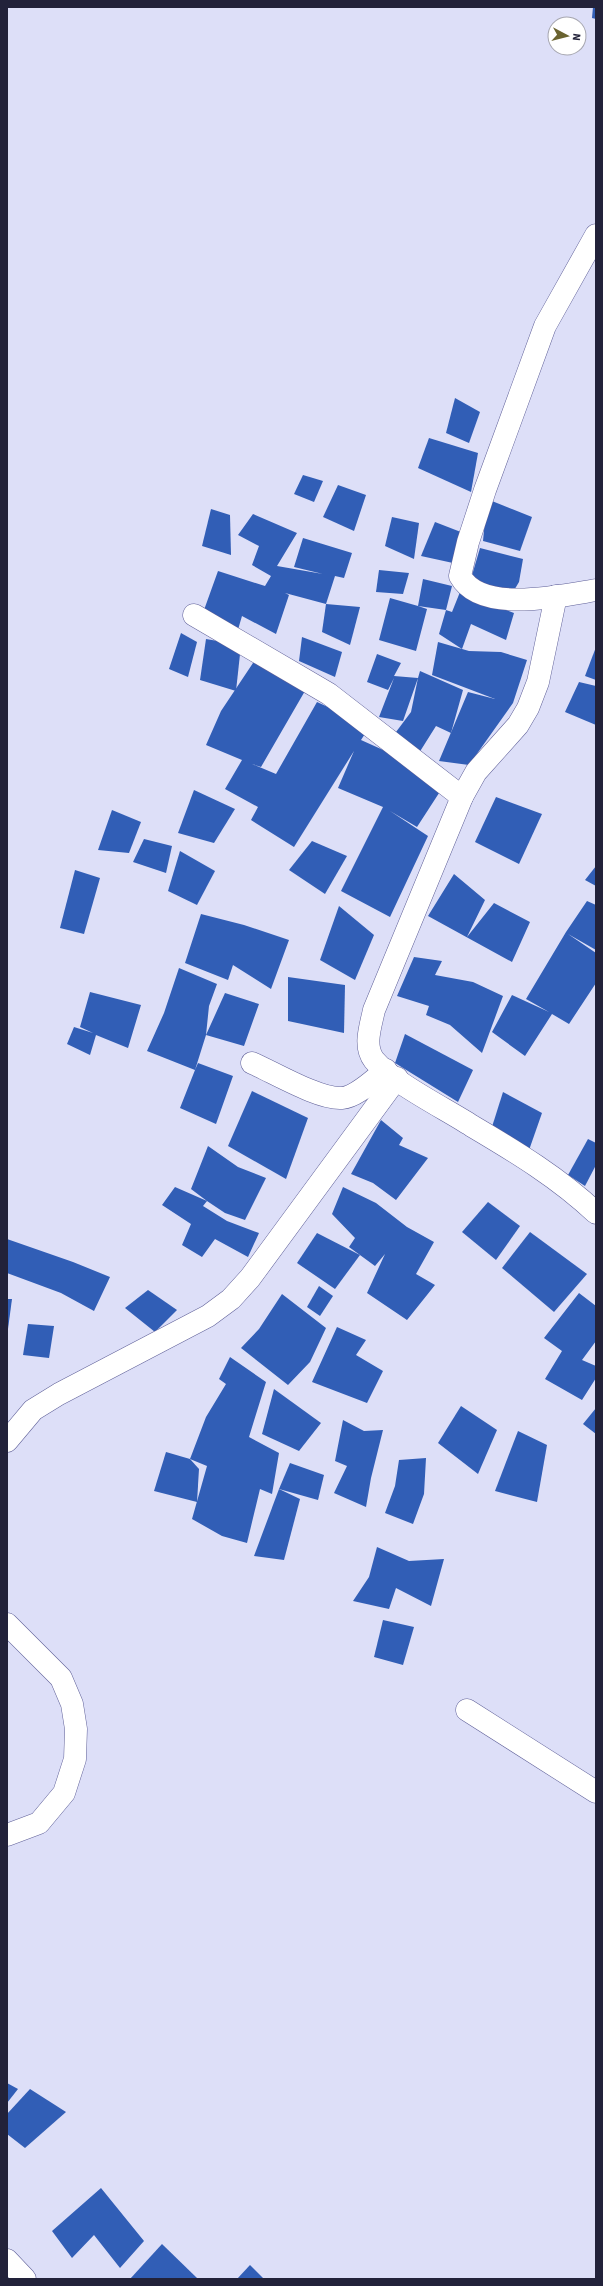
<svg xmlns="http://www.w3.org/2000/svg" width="603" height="2286" viewBox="0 0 603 2286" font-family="'Source Sans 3',sans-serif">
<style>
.building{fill:#315eb6}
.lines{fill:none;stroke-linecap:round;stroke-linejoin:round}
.minor-casing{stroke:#606199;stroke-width:23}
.highway-casing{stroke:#606199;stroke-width:23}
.minor{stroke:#fff;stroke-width:22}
.highway{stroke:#fff;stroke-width:22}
</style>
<rect width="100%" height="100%" fill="#dddff8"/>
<!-- building -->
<g class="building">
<polygon points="593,7 596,7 596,19 592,18"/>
<polygon points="455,398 480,412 469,443 446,433"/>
<polygon points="429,438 478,453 471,492 418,468"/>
<polygon points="303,475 323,481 314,502 294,494"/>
<polygon points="338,485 366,495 354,531 323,517"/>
<polygon points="487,499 532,517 520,551 483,541"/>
<polygon points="211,509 230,515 231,555 202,546"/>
<polygon points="253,514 297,533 277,566 323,574 294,567 303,538 352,553 344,578 335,576 326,604 285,593 289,595 276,634 242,616 237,633 204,610 218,571 265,586 271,576 252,565 259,546 238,535"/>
<polygon points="392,517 419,523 414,559 385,546"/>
<polygon points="435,522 466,534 453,563 421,556"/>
<polygon points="480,548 523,559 519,582 513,592 470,582"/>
<polygon points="379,570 409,573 403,594 376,592"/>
<polygon points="423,579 452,586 446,610 452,612 460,592 514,613 506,640 471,624 462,649 439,634 446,610 418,606 427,609 416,651 379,640 390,598 418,606"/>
<polygon points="326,604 360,607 350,645 322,632"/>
<polygon points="181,633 197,642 188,677 169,669"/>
<polygon points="302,637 342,652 335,677 299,661"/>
<polygon points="206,639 241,645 236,691 200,680"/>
<polygon points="438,642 469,651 501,652 527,660 513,703 469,765 439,761 468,692 495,699 432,675"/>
<polygon points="596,647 596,680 585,676"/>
<polygon points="259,654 309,684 261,767 252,764 276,774 317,702 370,726 361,740 401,758 441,790 417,827 390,811 428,836 390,917 341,891 383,807 338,788 354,751 294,847 251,820 258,807 225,789 242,760 206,745 221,711"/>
<polygon points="377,654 401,663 394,676 418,678 420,671 463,690 451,733 436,726 419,753 393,736 411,712 418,678 403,721 379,717 394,678 388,690 367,682"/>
<polygon points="579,682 596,686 596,725 565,712"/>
<polygon points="194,790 235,809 214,843 178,833"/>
<polygon points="496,797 542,814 519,864 475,842"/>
<polygon points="112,810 141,822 129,853 98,850"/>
<polygon points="144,839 172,846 166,873 133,862"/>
<polygon points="312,841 347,856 325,894 289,870"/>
<polygon points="180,851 215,871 197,905 168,891"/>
<polygon points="596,866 596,886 585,880"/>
<polygon points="75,870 100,878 84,934 60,928"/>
<polygon points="454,874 485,900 467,937 494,903 530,922 512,962 428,916"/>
<polygon points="587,901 596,905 596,950 568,934 596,953 596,983 569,1024 552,1014 525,1056 492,1032 512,995 549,1012 526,999 566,932"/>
<polygon points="339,906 374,935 355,980 320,960"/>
<polygon points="201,914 244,925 289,940 271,989 233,965 228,980 185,963"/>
<polygon points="414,957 442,961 435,975 473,982 503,996 482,1053 450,1025 426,1015 429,1006 397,996"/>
<polygon points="179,968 217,984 209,1006 206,1035 225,993 259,1004 244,1046 206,1035 195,1070 198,1063 233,1076 216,1124 180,1108 195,1070 147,1051 164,1013"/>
<polygon points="288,977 345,985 344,1033 288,1021"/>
<polygon points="90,992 141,1005 128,1048 96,1035 90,1055 67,1044 74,1027 93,1033 80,1027"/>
<polygon points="405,1034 473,1070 458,1102 395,1063"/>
<polygon points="252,1091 308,1118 286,1179 228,1146"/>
<polygon points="503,1092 542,1113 528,1153 491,1130"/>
<polygon points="381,1120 403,1138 399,1145 428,1158 396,1200 373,1183 351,1174"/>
<polygon points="588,1139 596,1143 596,1165 585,1186 568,1175"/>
<polygon points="208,1146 238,1167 266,1178 245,1220 225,1213 207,1201 203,1206 227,1221 259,1233 248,1257 215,1239 202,1257 182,1245 191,1224 162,1205 175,1187 207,1201 191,1189"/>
<polygon points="343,1187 376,1203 407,1227 434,1242 416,1274 435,1285 407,1320 367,1293 385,1254 375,1266 349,1247 355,1238 332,1214"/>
<polygon points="488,1202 520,1226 496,1260 462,1232"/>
<polygon points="530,1232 587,1274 554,1312 502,1268"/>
<polygon points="317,1233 360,1255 335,1289 297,1263"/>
<polygon points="7,1239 73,1262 110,1277 94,1311 61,1293 7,1273"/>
<polygon points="319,1286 333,1296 320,1316 307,1307"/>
<polygon points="148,1290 177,1310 155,1332 125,1308"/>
<polygon points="579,1293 596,1306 596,1341 582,1360 596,1366 596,1378 582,1400 545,1379 562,1351 544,1338"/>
<polygon points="282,1294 326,1328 310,1362 288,1385 241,1348 259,1329"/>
<polygon points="7,1299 12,1299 8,1329 7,1329"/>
<polygon points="28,1324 54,1326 49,1358 23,1355"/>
<polygon points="337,1327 366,1340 356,1355 383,1371 367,1403 312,1382"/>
<polygon points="230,1357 266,1382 249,1437 279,1453 272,1494 260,1489 247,1543 222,1536 192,1519 207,1466 190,1459 206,1417 226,1384 219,1379"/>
<polygon points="274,1389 321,1423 299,1451 262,1434"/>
<polygon points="461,1406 497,1430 478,1474 438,1443"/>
<polygon points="596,1408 596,1434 583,1424"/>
<polygon points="343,1420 364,1431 383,1430 371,1478 366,1507 334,1493 347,1466 335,1461"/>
<polygon points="518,1431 547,1445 537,1502 495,1491"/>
<polygon points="166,1452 190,1459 199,1469 197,1502 154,1491"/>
<polygon points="426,1458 424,1494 413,1524 385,1513 395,1486 399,1460"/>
<polygon points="290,1463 324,1475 318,1500 279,1489"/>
<polygon points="279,1489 300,1499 284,1560 254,1556"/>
<polygon points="377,1547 409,1561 444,1559 431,1606 396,1588 389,1609 353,1601 369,1577"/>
<polygon points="383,1620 414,1627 403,1665 374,1657"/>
<polygon points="7,2083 18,2089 7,2103"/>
<polygon points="30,2089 66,2112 25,2148 7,2134 7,2114"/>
<polygon points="101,2188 144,2241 120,2268 94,2235 72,2258 52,2231"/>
<polygon points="162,2244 198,2279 130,2279"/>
<polygon points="250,2265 264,2279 237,2279"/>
</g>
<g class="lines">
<defs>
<g id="minor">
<path d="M596,235L545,326L485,490L468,542L460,576C481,614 560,596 596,590"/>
<path d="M556,596L538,682L528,708L518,725L476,772L462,797L374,1010C371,1025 363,1046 374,1060C393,1083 446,1109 472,1126C516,1152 559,1178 596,1213"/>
<polyline points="194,615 329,694 462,797"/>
<path d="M252,1063C273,1072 320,1100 342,1098C357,1097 374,1079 386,1070"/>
<polyline points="7,1441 33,1410 59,1394 208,1316 231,1299 250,1278 397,1078"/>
<polyline points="7,1624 61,1678 72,1704 76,1729 75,1759 64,1793 39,1823 7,1835"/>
<polyline points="467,1710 596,1792"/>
</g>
<polyline id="highway" points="7,2260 25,2279"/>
</defs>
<!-- minor casing -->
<use href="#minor" class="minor-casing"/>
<!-- highway casing -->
<use href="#highway" class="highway-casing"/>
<!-- minor -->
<use href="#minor" class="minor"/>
<!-- highway -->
<use href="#highway" class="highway"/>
</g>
<!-- border -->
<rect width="603" height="2286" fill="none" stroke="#22223a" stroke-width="16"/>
<!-- north arrow -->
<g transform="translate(567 36) rotate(97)"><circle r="19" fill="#ffffff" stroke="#a7a7b0"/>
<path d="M0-3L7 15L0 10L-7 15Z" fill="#6a6330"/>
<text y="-6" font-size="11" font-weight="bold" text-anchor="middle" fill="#22223a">N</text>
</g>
</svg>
